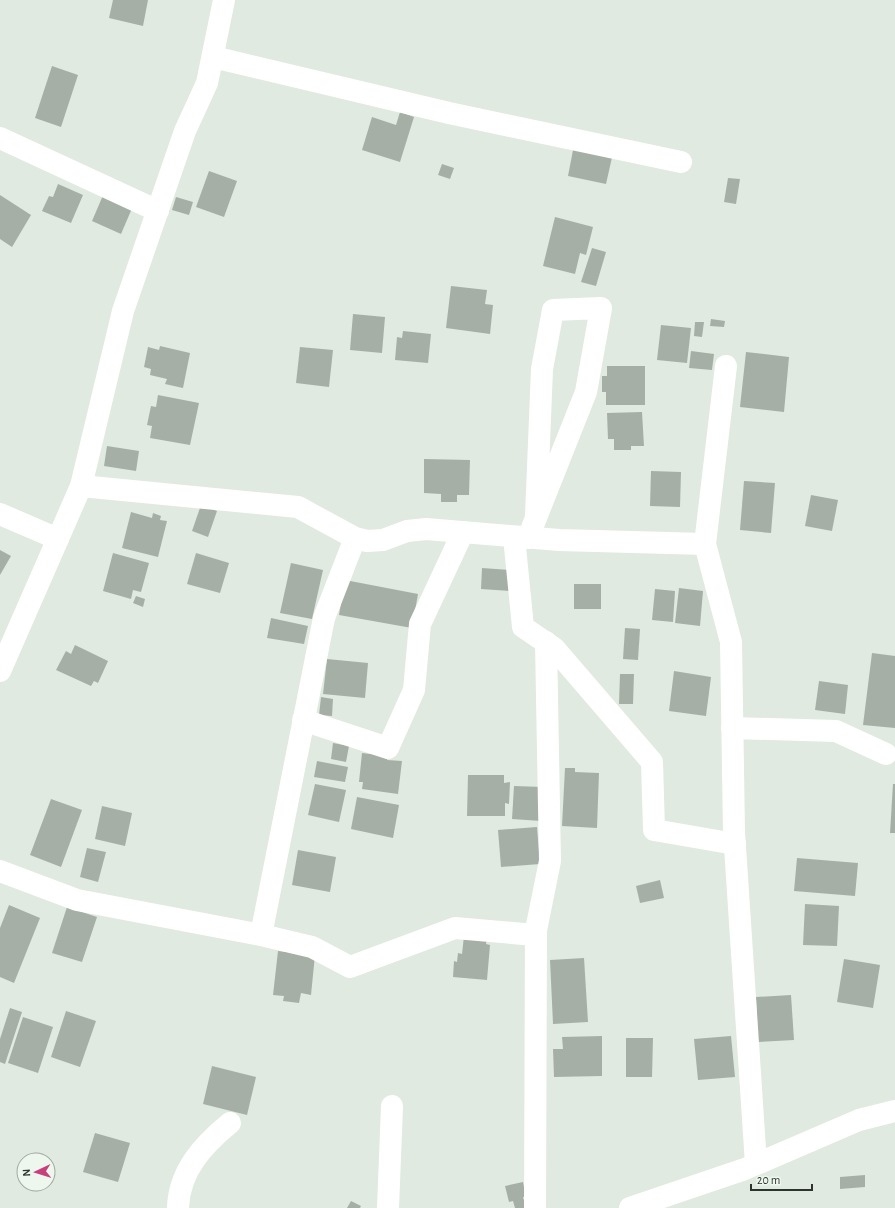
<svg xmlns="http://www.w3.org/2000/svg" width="895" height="1208" viewBox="0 0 895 1208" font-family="'Alegreya Sans',sans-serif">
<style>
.building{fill:#a6afa6}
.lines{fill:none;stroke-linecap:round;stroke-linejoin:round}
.minor{stroke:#fff;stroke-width:22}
</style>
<rect width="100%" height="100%" fill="#e0eae0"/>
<!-- building -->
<g class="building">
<polygon points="113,0 148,0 143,26 109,18"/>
<polygon points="52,66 78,75 61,127 35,118"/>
<polygon points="400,112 414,117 400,162 362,150 372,117 396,125"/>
<polygon points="574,145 613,153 606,184 568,176"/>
<polygon points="442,164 454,168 450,179 438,175"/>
<polygon points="209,171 237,181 224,217 196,207"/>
<polygon points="728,178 740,179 736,204 724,202"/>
<polygon points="58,184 83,195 71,223 42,211 49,196 53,197"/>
<polygon points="104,193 133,206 121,234 92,221"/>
<polygon points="0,195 31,215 12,247 0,239"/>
<polygon points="176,197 193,202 189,215 172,210"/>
<polygon points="555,217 593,227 586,255 580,253 575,274 543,266"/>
<polygon points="592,248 606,252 596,286 581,282"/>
<polygon points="451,286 487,290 485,304 493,305 490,334 446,328"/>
<polygon points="353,314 385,317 382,353 350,350"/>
<polygon points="711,319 725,321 724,327 710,326"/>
<polygon points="695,322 704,322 702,337 694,336"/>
<polygon points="661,325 691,328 687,363 657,360"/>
<polygon points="403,331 431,334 428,363 395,360 397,337 402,338"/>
<polygon points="160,346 190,353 183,388 165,384 167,379 150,375 151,369 144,367 148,347 159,350"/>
<polygon points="300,347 333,350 329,387 296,383"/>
<polygon points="691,351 714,354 712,370 689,368"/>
<polygon points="746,352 789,357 784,412 740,407"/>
<polygon points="607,366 645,366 645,405 606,405 606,392 602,392 602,376 607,376"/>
<polygon points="158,395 199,403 190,445 150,438 152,426 147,425 151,406 156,407"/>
<polygon points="642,412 644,446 631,446 631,450 614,450 614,439 608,439 607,413"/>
<polygon points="107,446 139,451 136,471 104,466"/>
<polygon points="424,459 470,460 469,495 457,495 457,502 441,502 441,494 424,493"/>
<polygon points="651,471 681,472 680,507 650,506"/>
<polygon points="744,481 775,483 771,533 740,530"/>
<polygon points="811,495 838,500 832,531 805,526"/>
<polygon points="201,505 217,511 208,537 192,531"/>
<polygon points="131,512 152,518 153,513 161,516 160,520 167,521 158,557 122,548"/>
<polygon points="0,550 11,556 0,575"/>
<polygon points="113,553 149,563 141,592 133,590 131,599 103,591"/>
<polygon points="196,553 229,563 220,593 187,584"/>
<polygon points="291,563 323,570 312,619 280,613"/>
<polygon points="482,568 511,570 510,591 481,589"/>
<polygon points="345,580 418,594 412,628 339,615"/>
<rect x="574" y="584" width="27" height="25"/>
<polygon points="679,588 703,591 700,626 675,623"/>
<polygon points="655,589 675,591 673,622 652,620"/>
<polygon points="136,596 145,599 143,607 133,603"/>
<polygon points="271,618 308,626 304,644 267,638"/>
<polygon points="625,628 640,629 638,660 623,659"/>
<polygon points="75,645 108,661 98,683 94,681 91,686 56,670 66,651 71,654"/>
<polygon points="872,653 895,656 895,728 863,725"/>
<polygon points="327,659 368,663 365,698 323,694"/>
<polygon points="674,671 711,677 706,716 669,711"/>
<polygon points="620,674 634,674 633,704 619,704"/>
<polygon points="819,681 848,685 845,714 815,710"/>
<polygon points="321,697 333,699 332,716 319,715"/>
<polygon points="333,743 349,746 346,762 331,759"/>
<polygon points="362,753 387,756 387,760 402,761 398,794 362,789 363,782 359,782"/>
<polygon points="317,761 348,767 345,782 314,777"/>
<polygon points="565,768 575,768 575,772 599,773 597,828 562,826"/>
<polygon points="468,775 504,775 504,783 510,782 509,804 505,803 505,816 467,816"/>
<polygon points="315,784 346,790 339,822 308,815"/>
<polygon points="893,784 895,784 895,833 890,833"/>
<polygon points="514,786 543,787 541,821 512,819"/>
<polygon points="357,797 399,805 393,838 351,829"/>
<polygon points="51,799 82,810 61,867 30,855"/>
<polygon points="102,806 132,813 125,846 95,839"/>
<polygon points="537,827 540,864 501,867 498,830"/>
<polygon points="87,848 106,852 98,882 80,877"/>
<polygon points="298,850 336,857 330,892 292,885"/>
<polygon points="797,858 858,863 855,896 794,891"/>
<polygon points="660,880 664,898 640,903 636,886"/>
<polygon points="805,904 839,906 837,946 803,945"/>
<polygon points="9,905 40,918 14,983 0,977 0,928"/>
<polygon points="67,907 97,917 82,962 52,953"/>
<polygon points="464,936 487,938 486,944 490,945 487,980 453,977 454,961 457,962 458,953 462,954"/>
<polygon points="278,951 315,955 311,995 301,993 299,1003 283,1001 284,996 273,995"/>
<polygon points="584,958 588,1022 553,1024 550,960"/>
<polygon points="844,959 880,965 873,1008 837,1002"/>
<polygon points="791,995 794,1040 758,1042 756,997"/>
<polygon points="10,1008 22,1012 5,1064 0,1062 0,1039"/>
<polygon points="66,1011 96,1021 80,1067 51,1057"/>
<polygon points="23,1017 53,1027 38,1073 8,1063"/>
<polygon points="602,1036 602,1076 554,1077 553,1049 563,1049 562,1037"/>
<polygon points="731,1036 735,1077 698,1080 694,1039"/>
<polygon points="626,1038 653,1038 652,1077 626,1077"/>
<polygon points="212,1066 256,1077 247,1115 203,1104"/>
<polygon points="95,1133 130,1143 118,1182 83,1172"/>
<polygon points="865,1175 865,1187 840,1189 840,1177"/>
<polygon points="523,1182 526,1197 523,1197 526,1208 515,1208 513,1201 509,1202 505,1186"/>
<polygon points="351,1201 361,1206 360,1208 347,1208"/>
</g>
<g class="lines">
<!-- minor -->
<g class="minor">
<polyline points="213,57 449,113 681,162"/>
<polyline points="0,138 158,211"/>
<polyline points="726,366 705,544 731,642 734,832 756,1164"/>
<polyline points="81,486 298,507 355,538 367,541 383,540 407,531 426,529 559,540 705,544"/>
<polyline points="0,514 58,539"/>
<polyline points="514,537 523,627 554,648 652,762 654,830 735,844"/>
<polyline points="528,538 586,392 601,308 553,310 542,369 536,516"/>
<polyline points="0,671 81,486 123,311 185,131 207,83 224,0"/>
<polyline points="303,720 388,748 414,690 420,624 463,532"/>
<polyline points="732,728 836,731 886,754"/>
<polyline points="0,871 77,900 261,935 312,947 350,967 455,928 535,935 550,861 546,642"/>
<polyline points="261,935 324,618 355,538"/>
<path d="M178,1208C179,1171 203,1145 230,1123"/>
<polyline points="388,1208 392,1106"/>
<polyline points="535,1208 536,929"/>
<polyline points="630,1208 745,1169 859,1120 895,1111"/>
</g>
</g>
<!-- north arrow -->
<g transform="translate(36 1172) rotate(266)"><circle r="19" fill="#edf7ed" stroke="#a1a9a1"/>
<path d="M0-3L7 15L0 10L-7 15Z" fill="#c7407d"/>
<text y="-6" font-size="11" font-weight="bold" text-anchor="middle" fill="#2f332f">N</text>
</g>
<!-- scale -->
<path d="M751 1184v6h61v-6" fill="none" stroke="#2f332f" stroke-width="2"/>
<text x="757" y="1184" font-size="12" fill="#2f332f" stroke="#edf7ed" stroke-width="3" paint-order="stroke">20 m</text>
</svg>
